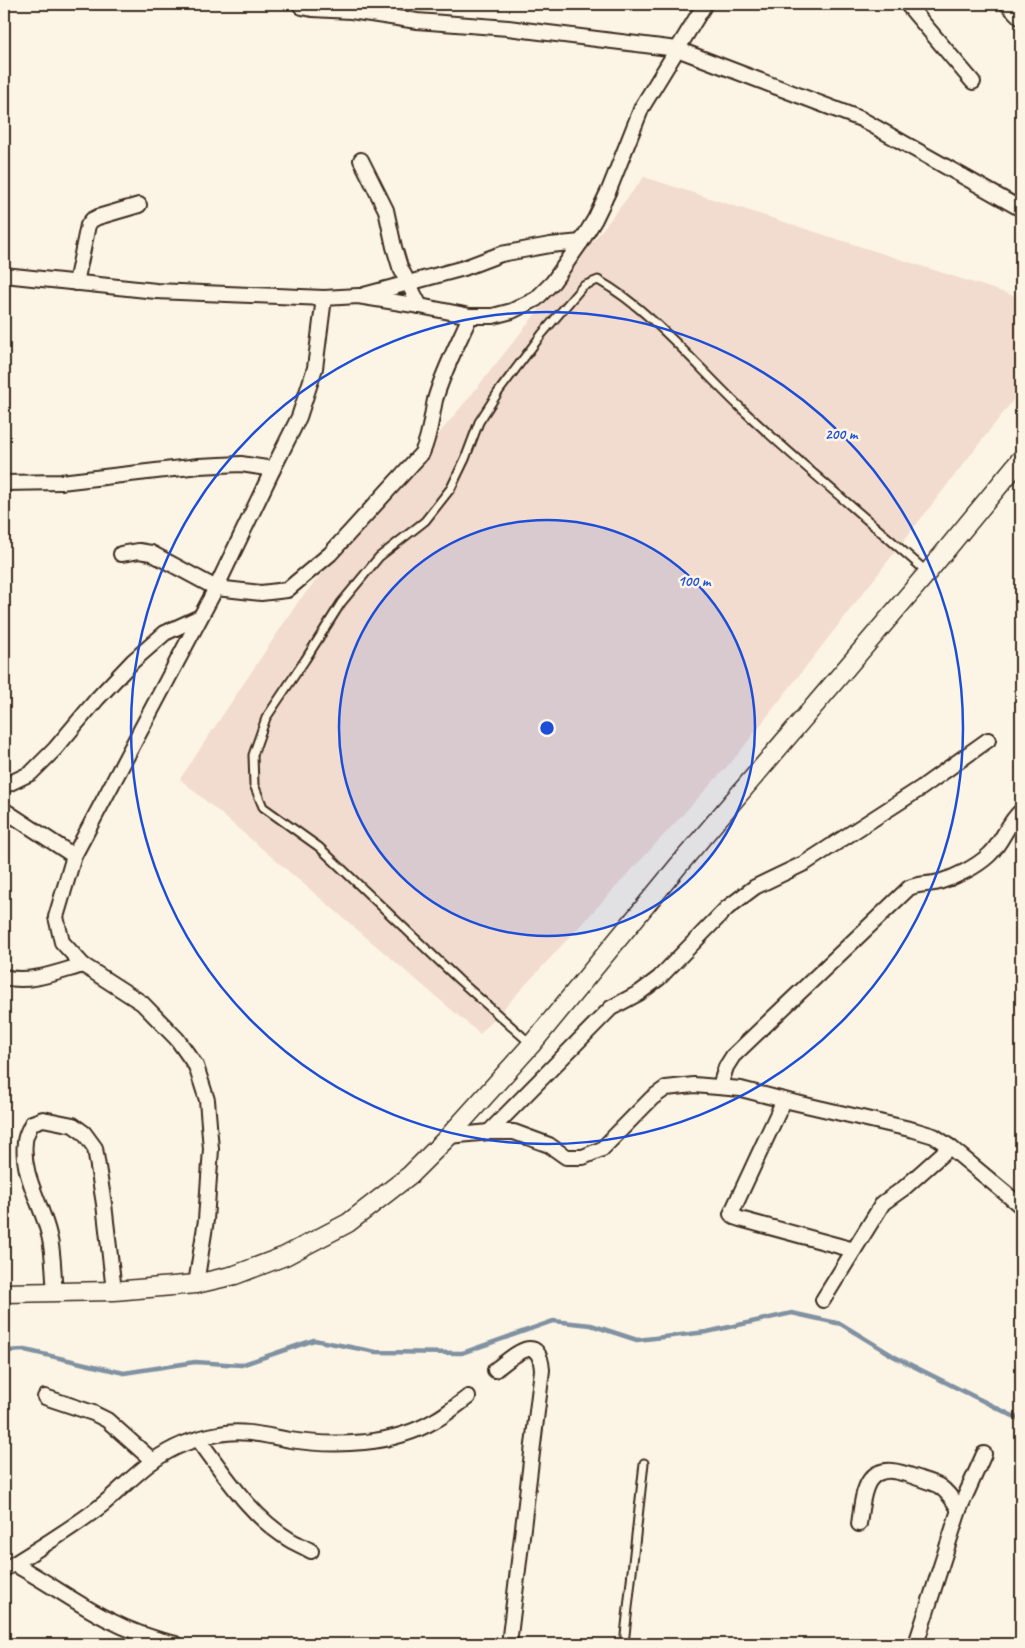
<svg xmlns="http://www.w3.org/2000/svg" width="1025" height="1648" viewBox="0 0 1025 1648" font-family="Caveat,sans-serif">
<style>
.built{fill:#f2dccf}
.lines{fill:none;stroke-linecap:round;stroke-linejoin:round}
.stream{stroke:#8091a1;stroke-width:4.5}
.service-casing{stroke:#3b2a1e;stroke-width:11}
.minor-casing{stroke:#3b2a1e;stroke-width:18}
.tertiary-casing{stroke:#3b2a1e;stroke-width:21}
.service{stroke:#fcf5e5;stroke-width:7}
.minor{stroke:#fcf5e5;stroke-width:14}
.tertiary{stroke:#fcf5e5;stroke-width:18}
.ring{fill:none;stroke:#1d4ed8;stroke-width:2.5}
.centre{fill:#1d4ed8;stroke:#fcf5e5;stroke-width:2.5}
.ring-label{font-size:15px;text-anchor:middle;font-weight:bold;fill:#1d4ed8;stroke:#fcf5e5;stroke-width:5;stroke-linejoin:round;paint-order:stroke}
</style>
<rect width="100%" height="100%" fill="#fcf5e5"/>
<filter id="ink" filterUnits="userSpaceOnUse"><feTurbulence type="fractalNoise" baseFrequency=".02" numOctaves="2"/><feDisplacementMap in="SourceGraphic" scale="10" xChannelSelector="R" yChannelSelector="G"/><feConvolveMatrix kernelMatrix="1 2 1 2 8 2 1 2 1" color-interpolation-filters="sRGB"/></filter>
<g filter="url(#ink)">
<!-- built -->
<polygon class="built" points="644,177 1021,298 1021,390 734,759 480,1034 180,779 298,602 472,394"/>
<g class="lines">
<!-- stream -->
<polyline class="stream" points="4,1351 25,1350 124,1373 195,1362 241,1365 314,1340 376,1352 462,1353 553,1321 591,1325 637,1340 707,1332 792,1313 841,1324 895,1357 1021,1420"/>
<defs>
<g id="service">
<path d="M531,1044L459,980L319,847L263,807L254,785L253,755L266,718L305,660L341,603L379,557L425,521L451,488L465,459L479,422L499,391L542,334L583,286L598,280C652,310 699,369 745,412C804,467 866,518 927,572"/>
<polyline points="624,1644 644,1463"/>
</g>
<g id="minor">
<polyline points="299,4 302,7 312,9 351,11 417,21 508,28 677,49 861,119 1021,209"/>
<polyline points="907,4 973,82"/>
<polyline points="1007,4 1021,18"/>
<polyline points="361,160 386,210 394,247 400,267 420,306"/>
<polyline points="4,275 156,291 324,298 358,296 420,306 470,316 493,316 512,311 536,299 553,282 581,242 595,219 609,190 642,107 705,4"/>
<polyline points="76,283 88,225 92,220 98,217 139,205"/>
<polyline points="364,295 464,268 501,254 550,245 581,242"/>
<polyline points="4,483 61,482 199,466 241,464 273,469"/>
<path d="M121,554L139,551L151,553L216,588L261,593L287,590L330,554L422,453C430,436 431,419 435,400C443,371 458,344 470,316"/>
<polyline points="4,786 31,773 55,749 97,699 133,661 165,633 200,617"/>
<polyline points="4,810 74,856"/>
<path d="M4,977C29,984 58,972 83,965"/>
<path d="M720,1086L726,1067L733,1056L909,888C919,883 928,885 939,882C956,877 976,867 989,855C1003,842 1007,823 1021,811"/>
<polyline points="784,1100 731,1214 734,1217 740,1219 854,1250"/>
<polyline points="489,1132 611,1008 639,993 659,978 727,908 755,887 805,863 921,788 988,740"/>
<polyline points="449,1136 489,1132 514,1132 549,1145 566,1157 583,1157 602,1149 652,1098 666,1088 694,1085 741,1089 784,1100 914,1130 934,1136 950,1147 1021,1206"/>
<polyline points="196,1284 206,1220 211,1149 207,1100 196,1066 177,1039 142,1003 83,965 62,942 56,917 74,856 216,588 273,469 299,417 315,368 324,298"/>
<path d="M55,1293C53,1274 54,1254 49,1235C42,1204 21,1175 25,1142C25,1136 29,1129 32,1123L43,1119L73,1125L84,1133L95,1148L104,1204L114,1291"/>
<polyline points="823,1300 883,1203 904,1188 950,1147"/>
<path d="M495,1370C513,1357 539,1330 542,1370L509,1644"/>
<polyline points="45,1397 93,1413 107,1420 153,1461"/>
<path d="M198,1439C225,1475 251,1517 290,1540C297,1544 304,1547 311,1551"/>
<path d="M859,1524C861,1511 862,1491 870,1480C883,1463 906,1474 921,1479C926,1481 933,1483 939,1486C947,1491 954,1501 959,1510"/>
<path d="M14,1564C46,1581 75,1603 107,1619C128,1630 153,1639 176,1644"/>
<path d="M4,1569L14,1564C44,1545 74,1527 102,1505C119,1491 135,1474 153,1461C172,1447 196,1438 219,1434C243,1429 267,1436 290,1440C336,1447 393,1445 434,1421C446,1415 457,1405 468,1397"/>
<polyline points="916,1644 959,1510 984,1454"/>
</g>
<polyline id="tertiary" points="4,1293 114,1291 196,1284 235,1275 285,1256 348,1223 410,1175 449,1136 531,1045 678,866 928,572 1021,459"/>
</defs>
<!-- service casing -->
<use href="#service" class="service-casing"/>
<!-- minor casing -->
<use href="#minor" class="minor-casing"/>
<!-- tertiary casing -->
<use href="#tertiary" class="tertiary-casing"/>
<!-- service -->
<use href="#service" class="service"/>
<!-- minor -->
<use href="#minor" class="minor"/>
<!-- tertiary -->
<use href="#tertiary" class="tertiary"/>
</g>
</g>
<!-- distance rings -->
<circle cx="547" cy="728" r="208" fill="#1d4ed8" fill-opacity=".12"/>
<g class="ring">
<circle cx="547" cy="728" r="208"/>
<circle cx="547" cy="728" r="416"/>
</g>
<circle cx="547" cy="728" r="8" class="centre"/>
<g class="ring-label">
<text x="841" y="439">200 m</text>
<text x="694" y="586">100 m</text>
</g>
<!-- margin -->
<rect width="1025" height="1648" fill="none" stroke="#fcf5e5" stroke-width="20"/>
<rect x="10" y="10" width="1005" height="1628" fill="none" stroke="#3b2a1e" stroke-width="2" filter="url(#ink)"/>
</svg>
